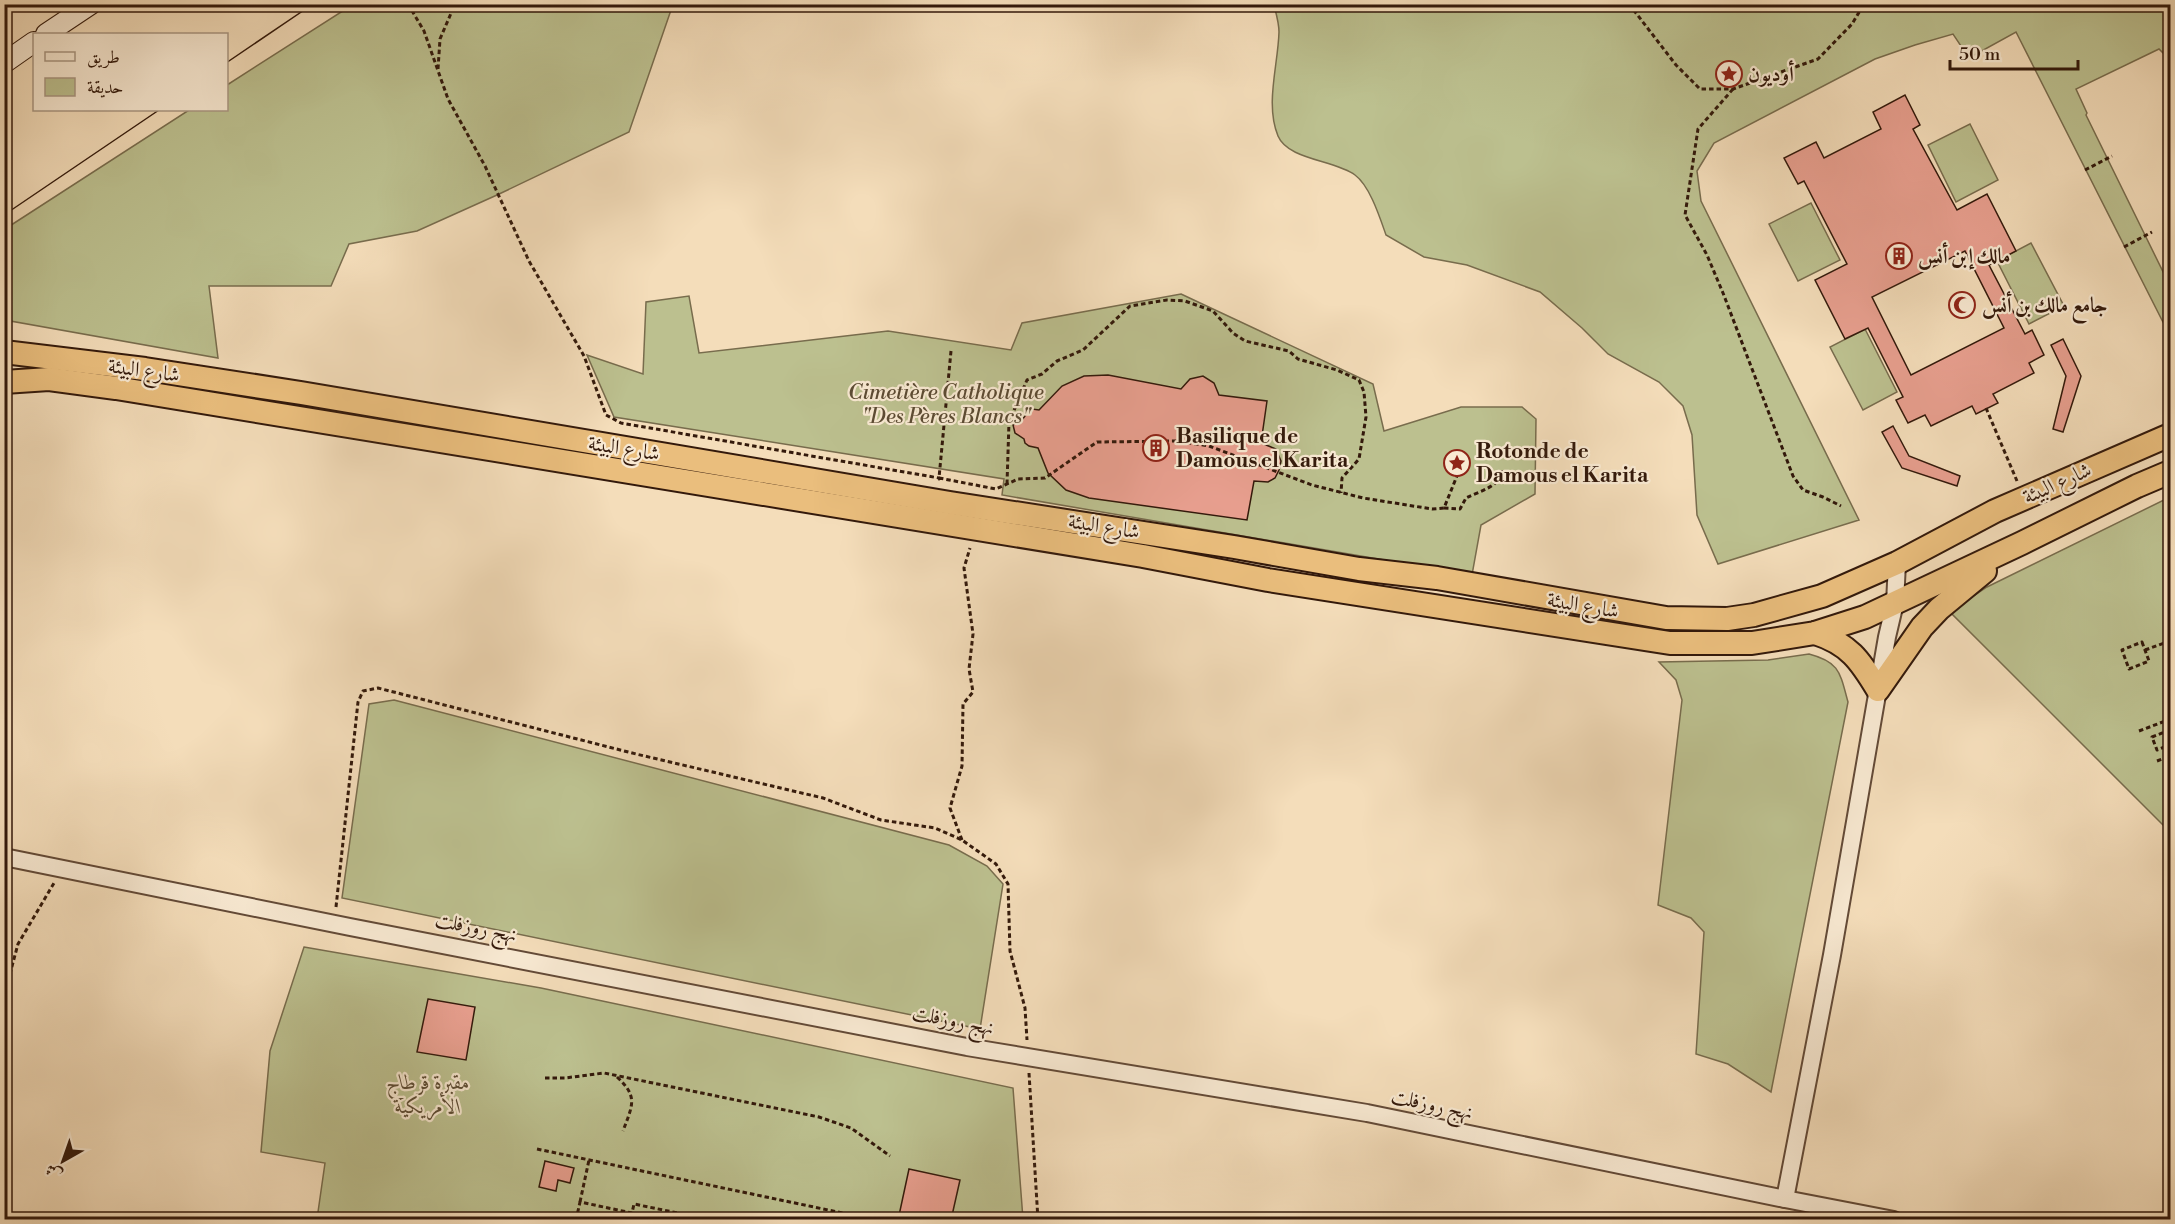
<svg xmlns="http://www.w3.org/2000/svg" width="2175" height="1224" viewBox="0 0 2175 1224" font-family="'Libre Bodoni',Amiri,serif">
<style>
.green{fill:#bcc08f;stroke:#786c4d;stroke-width:1.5}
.building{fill:#e89f8f;stroke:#33190b;stroke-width:1.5;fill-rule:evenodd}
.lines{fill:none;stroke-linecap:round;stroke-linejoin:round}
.tertiary-casing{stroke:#634a37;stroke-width:20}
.secondary-casing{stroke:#33190b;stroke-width:22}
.trunk-casing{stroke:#33190b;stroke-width:26}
.path{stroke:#33190b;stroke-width:3;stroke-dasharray:4.5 3;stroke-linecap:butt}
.tertiary{stroke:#f8e9d2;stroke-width:16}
.secondary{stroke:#f8e9d2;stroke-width:20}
.trunk{stroke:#eabe7d;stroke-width:22}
.tram{stroke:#33190b;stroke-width:1.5}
.labels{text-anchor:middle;stroke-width:4.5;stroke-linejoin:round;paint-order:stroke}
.poi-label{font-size:21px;font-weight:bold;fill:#33190b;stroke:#f8e9d2;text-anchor:start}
.street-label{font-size:21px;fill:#33190b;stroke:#f8e9d2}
.park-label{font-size:21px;font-style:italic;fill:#5c4b33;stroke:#f8e9d2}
</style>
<rect width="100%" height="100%" fill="#f4ddba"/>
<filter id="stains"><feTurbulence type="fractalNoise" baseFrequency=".00333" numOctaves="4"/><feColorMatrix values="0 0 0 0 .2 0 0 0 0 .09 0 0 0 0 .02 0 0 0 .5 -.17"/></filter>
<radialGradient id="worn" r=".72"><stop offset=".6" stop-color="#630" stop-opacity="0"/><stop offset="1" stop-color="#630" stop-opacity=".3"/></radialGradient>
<!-- green -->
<g class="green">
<polygon points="352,5 754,5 671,10 629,132 497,195 417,231 349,244 331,286 209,286 218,358 5,320 5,229 189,110 226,110 227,85"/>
<path d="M1274,5H2170V60L2159,49L2076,89L2087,113L2086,115L2170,286V336L2016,32L1969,58L1953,34L1915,45L1875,59L1714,143L1697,171L1701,201L1859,520L1718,564L1697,515L1692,435L1683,406L1659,382L1608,354L1582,328L1540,292L1467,265L1424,257L1386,235C1380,218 1370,186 1355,175C1335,160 1288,160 1278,136C1265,104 1278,66 1279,32C1279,23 1276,13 1274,5Z"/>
<polygon points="1970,124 1998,180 1956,202 1928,145"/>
<polygon points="1811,203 1840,260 1798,281 1769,224"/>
<polygon points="2031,243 2064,306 2029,324 1997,261"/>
<polygon points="1181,294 1373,384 1384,431 1461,407 1522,407 1536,419 1535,494 1481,525 1472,575 1002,495 1004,479 614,417 587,355 643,374 646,302 689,296 699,353 888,331 1011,350 1022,323"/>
<polygon points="1865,329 1897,392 1863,410 1830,347"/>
<polygon points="2170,497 2170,832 1950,612 1987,587"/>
<path d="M1809,654C1840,662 1840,673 1848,702L1771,1092L1728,1064L1696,1054L1704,932L1691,918L1658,905L1682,700L1676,680L1659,662L1768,660Z"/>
<polygon points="394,700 949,845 987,866 1003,884 980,1029 342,898 369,704"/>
<polygon points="304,947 541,988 1013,1088 1023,1219 317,1219 325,1163 261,1152 270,1051"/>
</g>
<!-- building -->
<g class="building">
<path d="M1905,95L1920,125L1913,129L1957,210L1987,194L2016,251L1989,265L2025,334L2032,330L2044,355L2029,363L2034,373L1993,394L1998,403L1976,414L1972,406L1931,426L1925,415L1908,423L1896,400L1903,397L1868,328L1845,339L1815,280L1847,264L1804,181L1798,184L1784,158L1816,142L1824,158L1881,129L1873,112ZM1965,251L2004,328L1911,375L1872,297Z"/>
<polygon points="2063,339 2081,376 2063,432 2053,429 2066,376 2051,345"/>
<polygon points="1108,375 1181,389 1190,379 1203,376 1214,383 1219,395 1267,401 1261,443 1276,449 1281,461 1279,470 1275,478 1268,482 1254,481 1247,520 1089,498 1066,490 1048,473 1038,448 1029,446 1025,443 1024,439 1015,433 1013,425 1022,420 1028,412 1032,409 1039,410 1062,386 1084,376"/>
<polygon points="1893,426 1909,456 1960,476 1957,486 1902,468 1882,432"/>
<polygon points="428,999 475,1007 466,1060 417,1052"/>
<polygon points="545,1161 574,1168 570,1183 558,1180 556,1191 539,1187"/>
<polygon points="909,1169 960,1180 951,1220 898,1220"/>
</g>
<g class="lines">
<defs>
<g id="tertiary">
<polyline points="4,857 350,927 967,1047 1367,1113 1785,1199 1894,1220"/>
<polyline points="1785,1199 1832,955 1887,637 1895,603 1897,563"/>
</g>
<g id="secondary">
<polyline points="46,34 91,4"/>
<polyline points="4,63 34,42"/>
</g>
<g id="trunk">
<polyline points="4,352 145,369 301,393 950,503 1234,547 1359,569 1437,578 1666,618 1727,619 1754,615 1822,596 1897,563 1995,511 2170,435"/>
<polyline points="4,382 49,379 116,388 1143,556 1268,580 1670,643 1752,643 1815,633 1865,617 2022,543 2137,486 2170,472"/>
<path d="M1815,633C1849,644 1860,660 1878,690L1922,627L1939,609L1985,571"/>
</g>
</defs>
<!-- tertiary casing -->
<use href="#tertiary" class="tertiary-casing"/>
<!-- secondary casing -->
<use href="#secondary" class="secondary-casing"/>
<!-- trunk casing -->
<use href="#trunk" class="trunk-casing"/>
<!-- path -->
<g class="path">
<polyline points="408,4 424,31 448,99 485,166 529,261 584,356 606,415 621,423 939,478 941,482"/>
<polyline points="1629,4 1676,65 1700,89 1733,89 1818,59 1852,24 1864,4"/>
<polyline points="438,69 440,39 455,4"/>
<polyline points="1733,89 1698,129 1685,215 1707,255 1723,293 1793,476 1803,490 1823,497 1841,506"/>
<polyline points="2085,170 2112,156"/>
<polyline points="2124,247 2152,232"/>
<polyline points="2163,322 2170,319"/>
<polyline points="951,351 939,478 996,489 1018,479 1045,478 1097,442 1177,441 1209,446 1312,485 1363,498 1432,509 1444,508 1461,466"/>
<polyline points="1986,408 2017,481"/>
<polyline points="1007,484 1009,422 1027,380 1042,374 1057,361 1083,350 1130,306 1167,300 1185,301 1213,311 1233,333 1245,341 1289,351 1298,359 1337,370 1359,380 1364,392 1366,417 1359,459 1342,478 1341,493"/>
<path d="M1444,508L1460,509L1466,498C1479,491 1501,487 1502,470"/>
<polygon points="2142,642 2149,661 2129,669 2122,650"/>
<polyline points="2145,650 2170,641"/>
<polyline points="2165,661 2170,659"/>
<polyline points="2170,730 2152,737 2157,750 2167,746 2170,755"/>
<polyline points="2139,731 2168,720 2170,727"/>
<polyline points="2157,761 2170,756"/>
<polyline points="962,840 950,808 962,766 963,704 973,692 969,669 973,634 964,568 970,548"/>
<polyline points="336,907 358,702 363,691 378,688 636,754 823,798 881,820 935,828 962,840 996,864 1008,884 1010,951 1025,1008 1027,1040"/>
<polyline points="4,996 18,944 54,883"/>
<polyline points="1029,1073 1038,1220"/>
<path d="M617,1077C639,1097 632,1106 623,1131"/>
<polyline points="545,1078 565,1078 604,1073 819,1117 851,1128 890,1156"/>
<polyline points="537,1149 876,1220"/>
<polyline points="580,1202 589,1160"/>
<polyline points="576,1220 580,1202 632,1213 634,1204 712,1220"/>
</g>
<!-- tertiary -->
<use href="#tertiary" class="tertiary"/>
<!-- secondary -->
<use href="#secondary" class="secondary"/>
<!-- trunk -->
<use href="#trunk" class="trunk"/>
<!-- tram -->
<g class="tram">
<polyline points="226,63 313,4"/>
<polyline points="4,215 159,110"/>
</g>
</g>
<!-- icons -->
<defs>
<symbol id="sight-ring" viewBox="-11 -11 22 22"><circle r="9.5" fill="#f8e9d2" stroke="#8f2418" stroke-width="1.5"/><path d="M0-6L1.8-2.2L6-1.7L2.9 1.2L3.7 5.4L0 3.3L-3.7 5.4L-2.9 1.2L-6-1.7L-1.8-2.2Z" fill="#8f2418"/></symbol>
<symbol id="building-ring" viewBox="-11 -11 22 22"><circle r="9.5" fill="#f8e9d2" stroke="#8f2418" stroke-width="1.5"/><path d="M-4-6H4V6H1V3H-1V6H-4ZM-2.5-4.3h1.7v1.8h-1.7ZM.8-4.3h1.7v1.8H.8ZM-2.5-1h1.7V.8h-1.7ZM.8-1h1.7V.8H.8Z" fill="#8f2418"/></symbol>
<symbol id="mosque-ring" viewBox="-11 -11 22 22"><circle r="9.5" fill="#f8e9d2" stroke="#8f2418" stroke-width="1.5"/><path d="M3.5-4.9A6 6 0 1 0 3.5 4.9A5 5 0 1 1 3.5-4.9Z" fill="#8f2418"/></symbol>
</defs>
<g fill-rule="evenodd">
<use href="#sight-ring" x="1714" y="59" width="30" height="30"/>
<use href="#building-ring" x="1884" y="241" width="30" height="30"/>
<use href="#mosque-ring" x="1947" y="290" width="30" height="30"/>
<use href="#building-ring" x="1141" y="433" width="30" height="30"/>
<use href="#sight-ring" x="1442" y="448" width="30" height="30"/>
</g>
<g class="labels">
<!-- poi labels -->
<g class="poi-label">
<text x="1748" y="81">أوديون</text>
<text x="1918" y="263">مالك إبن أنس</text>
<text x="1982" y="312">جامع مالك بن أنس</text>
<text x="1176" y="443">Basilique de<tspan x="1176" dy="24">Damous el Karita</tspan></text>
<text x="1476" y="458">Rotonde de<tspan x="1476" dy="24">Damous el Karita</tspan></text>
</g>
<!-- street labels -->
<g class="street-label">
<text transform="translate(144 370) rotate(8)" y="7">شارع البيئة</text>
<text transform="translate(624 448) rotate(9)" y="7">شارع البيئة</text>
<text transform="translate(2057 483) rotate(-24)" y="7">شارع البيئة</text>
<text transform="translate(1104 526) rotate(9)" y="7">شارع البيئة</text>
<text transform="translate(1583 605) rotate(10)" y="7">شارع البيئة</text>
<text transform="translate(476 927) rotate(11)" y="7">نهج روزفلت</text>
<text transform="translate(953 1020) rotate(11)" y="7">نهج روزفلت</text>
<text transform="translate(1432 1104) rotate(12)" y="7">نهج روزفلت</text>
</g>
<!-- park labels -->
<g class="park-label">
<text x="946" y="399">Cimetière Catholique<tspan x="946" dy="24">"Des Pères Blancs"</tspan></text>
<text x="428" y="1089">مقبرة قرطاج<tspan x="428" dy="24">الأمريكية</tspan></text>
</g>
</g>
<!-- margin -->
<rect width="2175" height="1224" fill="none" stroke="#f4ddba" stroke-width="24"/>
<rect x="6" y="6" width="2163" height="1212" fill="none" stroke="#33190b" stroke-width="3"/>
<rect x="12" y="12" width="2151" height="1200" fill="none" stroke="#33190b" stroke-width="1.5"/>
<!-- legend -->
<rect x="33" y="33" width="195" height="78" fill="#f8e9d2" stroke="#a99682" stroke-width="1.5"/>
<rect x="45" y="52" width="30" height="9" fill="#f8e9d2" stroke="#a99682" stroke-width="1.5"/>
<text x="87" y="63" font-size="18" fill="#33190b">طريق</text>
<rect x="45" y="78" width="30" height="18" fill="#bcc08f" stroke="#a99682" stroke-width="1.5"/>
<text x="87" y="93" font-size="18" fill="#33190b">حديقة</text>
<!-- north arrow -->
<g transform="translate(63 1161) rotate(220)" stroke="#f8e9d2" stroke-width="4.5" paint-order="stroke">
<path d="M0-4.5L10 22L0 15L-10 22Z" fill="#33190b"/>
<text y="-9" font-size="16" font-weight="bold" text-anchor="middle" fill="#33190b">ش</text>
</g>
<!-- scale -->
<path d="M1950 60v9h128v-9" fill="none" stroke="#33190b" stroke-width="3"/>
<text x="1959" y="60" font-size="18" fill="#33190b" stroke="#f8e9d2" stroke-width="4.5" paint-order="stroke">50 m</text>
<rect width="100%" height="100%" filter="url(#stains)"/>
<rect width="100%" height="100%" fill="url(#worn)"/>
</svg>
